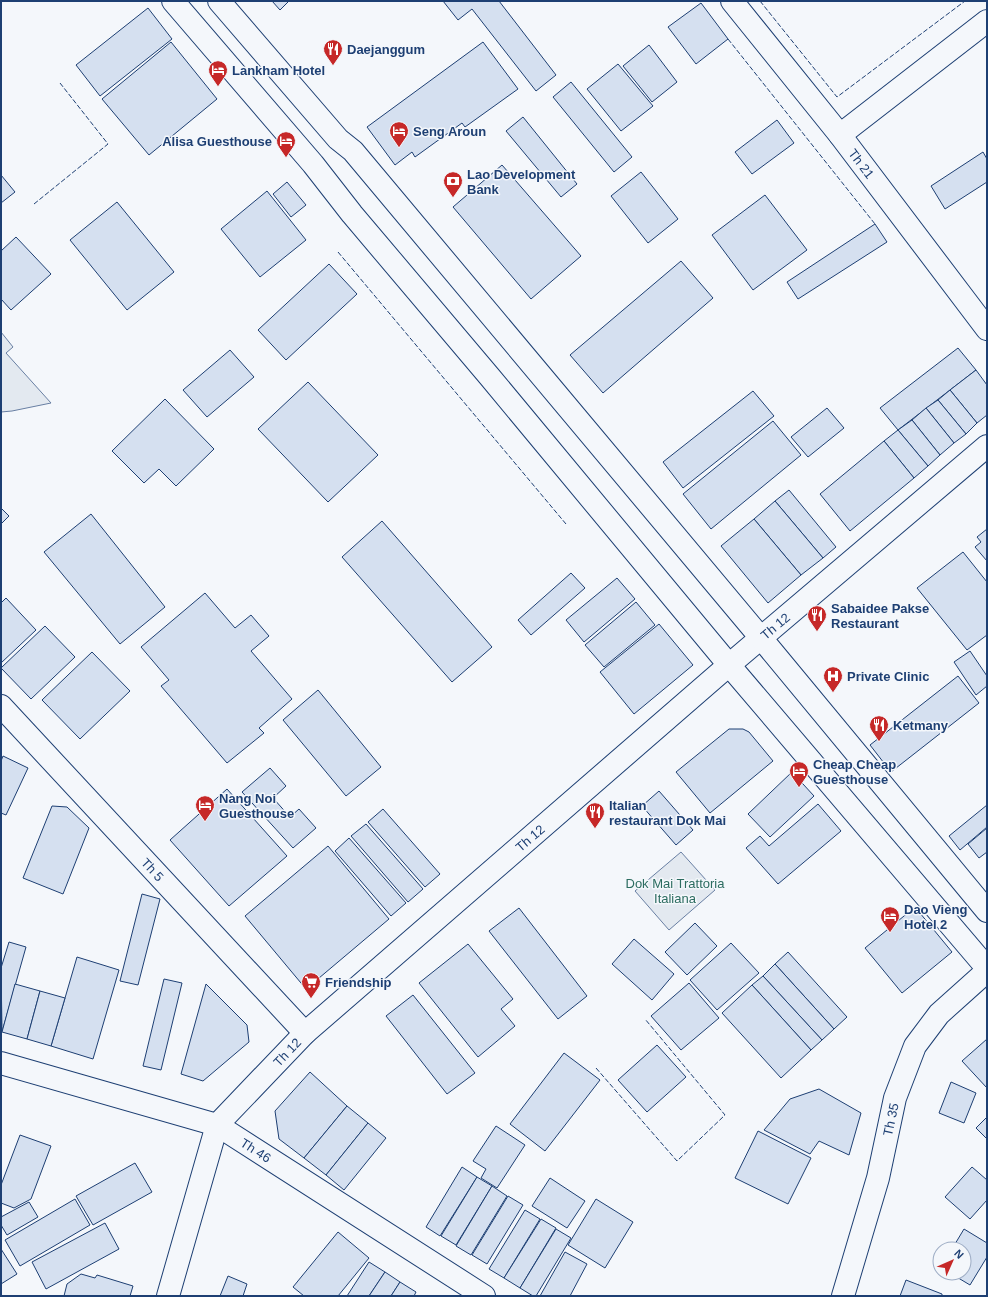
<svg xmlns="http://www.w3.org/2000/svg" width="988" height="1297" viewBox="0 0 988 1297" font-family="Arial,sans-serif">
<style>
.green{fill:#e3e9f0;stroke:#687fa3}
.building{fill:#d5e0f0;stroke:#1d3f73}
.lines{fill:none;stroke-linecap:round;stroke-linejoin:round}
.street-casing{stroke:#1d3f73;stroke-width:24}
.highway-casing{stroke:#1d3f73;stroke-width:24}
.street{stroke:#f4f7fb;stroke-width:22}
.highway{stroke:#f4f7fb;stroke-width:22}
.fence{stroke:#1d3f73;stroke-width:1;stroke-dasharray:5 2;stroke-linecap:butt}
.labels{text-anchor:middle;stroke-width:3;stroke-linejoin:round;paint-order:stroke}
.poi-label{font-size:13px;font-weight:bold;fill:#1d3f73;stroke:#f4f7fb;text-anchor:start}
.street-label{font-size:13px;fill:#1d3f73;stroke:#f4f7fb}
.park-label{font-size:13px;fill:#2c6c60;stroke:#f4f7fb}
</style>
<rect width="100%" height="100%" fill="#f4f7fb"/>
<!-- green -->
<g class="green">
<polygon points="1,332 13,347 6,353 51,403 12,411 1,412"/>
<polygon points="681,852 715,890 669,930 635,891"/>
</g>
<!-- building -->
<g class="building">
<polygon points="272,1 289,1 280,10"/>
<polygon points="443,1 499,1 556,75 536,91 472,9 458,20"/>
<polygon points="701,3 728,39 696,64 668,27"/>
<polygon points="148,8 172,39 100,96 76,65"/>
<polygon points="171,42 217,99 149,155 102,99"/>
<polygon points="483,42 518,89 465,127 462,123 415,157 412,152 395,165 367,127"/>
<polygon points="649,45 677,82 652,102 623,66"/>
<polygon points="618,64 653,106 621,131 587,89"/>
<polygon points="571,82 632,157 614,172 553,97"/>
<polygon points="523,117 577,184 561,197 506,131"/>
<polygon points="777,120 794,143 752,174 735,152"/>
<polygon points="983,152 987,159 987,182 945,209 931,186"/>
<polygon points="502,165 581,256 531,299 453,207"/>
<polygon points="641,172 678,219 648,243 611,196"/>
<polygon points="1,175 15,192 1,203"/>
<polygon points="287,182 306,205 291,217 273,194"/>
<polygon points="267,191 306,240 260,277 221,229"/>
<polygon points="765,195 807,250 753,290 712,235"/>
<polygon points="117,202 174,272 127,310 70,240"/>
<polygon points="875,224 887,242 798,299 787,282"/>
<polygon points="16,237 51,274 11,310 1,299 1,251"/>
<polygon points="681,261 713,298 603,393 570,355"/>
<polygon points="329,264 357,294 286,360 258,330"/>
<polygon points="958,348 976,370 898,430 880,408"/>
<polygon points="230,350 254,377 207,417 183,390"/>
<polygon points="976,370 987,385 987,415 977,423 950,390"/>
<polygon points="308,382 378,455 328,502 258,429"/>
<polygon points="950,390 977,423 966,434 938,400"/>
<polygon points="753,391 774,416 683,488 663,462"/>
<polygon points="165,399 214,449 176,486 159,469 144,483 112,451"/>
<polygon points="938,400 966,434 954,443 926,408"/>
<polygon points="827,408 844,428 808,457 791,437"/>
<polygon points="926,408 954,443 940,455 912,420"/>
<polygon points="912,420 940,455 928,466 898,430"/>
<polygon points="773,421 801,455 711,529 683,494"/>
<polygon points="898,430 928,466 914,478 884,441"/>
<polygon points="884,441 914,478 850,531 820,494"/>
<polygon points="789,490 836,547 823,558 775,501"/>
<polygon points="775,501 823,558 801,575 754,519"/>
<polygon points="1,508 9,516 1,524"/>
<polygon points="91,514 165,607 120,644 44,552"/>
<polygon points="754,519 801,575 768,603 721,546"/>
<polygon points="382,521 492,647 452,682 342,557"/>
<polygon points="987,529 987,561 975,547 981,542 977,537"/>
<polygon points="963,552 987,582 987,635 967,650 917,588"/>
<polygon points="571,573 585,588 531,635 518,620"/>
<polygon points="617,578 635,599 584,642 566,620"/>
<polygon points="205,593 235,628 251,615 269,636 251,651 292,699 259,728 264,733 227,763 161,686 169,680 141,647"/>
<polygon points="6,598 36,630 1,663 1,603"/>
<polygon points="636,602 655,625 604,667 585,645"/>
<polygon points="659,624 693,665 634,714 600,672"/>
<polygon points="45,626 75,657 31,699 1,668"/>
<polygon points="970,651 987,676 987,686 976,695 954,662"/>
<polygon points="92,652 130,691 80,739 42,700"/>
<polygon points="958,676 979,703 891,772 870,745"/>
<polygon points="318,690 381,767 346,796 283,720"/>
<polygon points="729,729 743,729 749,732 773,761 710,813 676,772"/>
<polygon points="3,756 28,768 6,815 1,813 1,761"/>
<polygon points="270,768 286,786 273,798 290,817 299,809 316,828 293,848 242,792"/>
<polygon points="792,772 814,796 770,837 748,814"/>
<polygon points="227,789 287,856 229,906 170,840"/>
<polygon points="659,791 693,830 676,845 642,806"/>
<polygon points="818,804 841,831 778,884 746,848 760,836 769,846"/>
<polygon points="987,805 987,827 960,850 949,836"/>
<polygon points="52,806 67,807 89,828 63,894 23,878"/>
<polygon points="383,809 440,874 425,887 368,822"/>
<polygon points="366,824 423,889 408,902 351,836"/>
<polygon points="987,828 987,852 979,858 968,844"/>
<polygon points="349,838 406,903 391,916 335,851"/>
<polygon points="328,846 389,919 306,989 245,916"/>
<polygon points="142,894 160,899 138,985 120,981"/>
<polygon points="915,907 952,952 902,993 865,948"/>
<polygon points="519,908 587,996 558,1019 489,931"/>
<polygon points="695,923 717,946 687,975 665,952"/>
<polygon points="634,939 674,974 652,1000 612,964"/>
<polygon points="9,942 26,947 2,1032 1,968"/>
<polygon points="731,943 759,973 717,1010 690,980"/>
<polygon points="468,944 513,999 501,1009 515,1026 478,1057 419,983"/>
<polygon points="788,952 847,1017 834,1029 775,964"/>
<polygon points="77,957 119,970 93,1059 51,1046"/>
<polygon points="775,964 834,1029 822,1040 763,976"/>
<polygon points="763,976 822,1040 811,1050 752,985"/>
<polygon points="164,979 182,983 161,1070 143,1066"/>
<polygon points="689,983 719,1018 681,1050 651,1016"/>
<polygon points="15,984 40,991 27,1039 2,1032"/>
<polygon points="206,984 247,1025 249,1042 203,1081 181,1074"/>
<polygon points="752,985 811,1050 781,1078 722,1013"/>
<polygon points="40,991 65,998 51,1046 27,1039"/>
<polygon points="413,995 475,1073 447,1094 386,1016"/>
<polygon points="987,1039 987,1088 962,1061"/>
<polygon points="657,1045 686,1077 647,1112 618,1080"/>
<polygon points="564,1053 600,1080 545,1151 510,1124"/>
<polygon points="310,1072 347,1106 304,1158 279,1139 275,1111"/>
<polygon points="951,1082 976,1093 964,1123 939,1113"/>
<polygon points="819,1089 861,1113 849,1155 819,1141 810,1154 764,1130 790,1099"/>
<polygon points="347,1106 368,1123 326,1175 304,1158"/>
<polygon points="987,1117 987,1139 976,1128"/>
<polygon points="368,1123 386,1138 344,1190 326,1175"/>
<polygon points="496,1126 525,1145 497,1188 481,1178 486,1169 473,1161"/>
<polygon points="758,1131 811,1158 788,1204 735,1178"/>
<polygon points="20,1135 51,1146 31,1199 14,1208 1,1203 1,1185"/>
<polygon points="135,1163 152,1192 93,1225 76,1196"/>
<polygon points="462,1167 477,1177 440,1236 426,1227"/>
<polygon points="972,1167 987,1180 987,1200 970,1219 945,1197"/>
<polygon points="477,1177 492,1186 456,1245 441,1236"/>
<polygon points="550,1178 585,1201 567,1228 532,1206"/>
<polygon points="492,1186 507,1196 471,1255 456,1246"/>
<polygon points="508,1196 523,1205 487,1264 472,1255"/>
<polygon points="75,1199 90,1225 20,1266 5,1240"/>
<polygon points="596,1199 633,1222 605,1268 568,1245"/>
<polygon points="29,1202 38,1217 7,1235 1,1225 1,1217"/>
<polygon points="525,1210 540,1219 504,1278 489,1269"/>
<polygon points="541,1219 556,1228 520,1288 504,1278"/>
<polygon points="105,1223 119,1249 46,1289 32,1262"/>
<polygon points="556,1229 571,1238 536,1296 533,1296 520,1288"/>
<polygon points="964,1229 987,1243 987,1257 970,1285 950,1273 964,1273 964,1249 952,1249"/>
<polygon points="338,1232 369,1258 338,1296 304,1296 293,1287"/>
<polygon points="1,1249 17,1274 1,1284"/>
<polygon points="565,1252 587,1264 570,1296 540,1296"/>
<polygon points="369,1262 385,1272 369,1296 347,1296"/>
<polygon points="385,1272 400,1282 391,1296 369,1296"/>
<polygon points="81,1274 95,1278 97,1275 133,1286 130,1296 64,1296 67,1284"/>
<polygon points="228,1276 247,1284 243,1296 220,1296"/>
<polygon points="906,1280 942,1294 942,1296 900,1296"/>
<polygon points="400,1282 416,1292 414,1296 391,1296"/>
</g>
<g class="lines">
<defs>
<g id="street">
<path id="s1" d="M732,1L840,135L987,329"/>
<polyline points="840,135 987,21"/>
<path id="s2" d="M1,706L305,1033"/>
<path id="s3" d="M1,1063L217,1125L484,1296"/>
<path id="s4" d="M168,1296L217,1125L305,1033L729,665L987,446"/>
<path id="s5" d="M843,1296L878,1178L895,1098L915,1046L939,1014L987,971"/>
</g>
<g id="highway">
<polyline points="173,1 313,164 352,214 489,376 729,665 987,968"/>
<polyline points="219,1 338,139 353,151 761,638 987,911"/>
</g>
</defs>
<!-- street casing -->
<use href="#street" class="street-casing"/>
<!-- highway casing -->
<use href="#highway" class="highway-casing"/>
<!-- street -->
<use href="#street" class="street"/>
<!-- highway -->
<use href="#highway" class="highway"/>
<!-- fence -->
<g class="fence">
<polyline points="760,1 837,97 965,1"/>
<polyline points="728,39 875,224"/>
<polyline points="34,204 108,144 60,83"/>
<polyline points="338,252 566,524"/>
<polyline points="596,1068 677,1161 725,1115 645,1019"/>
</g>
</g>
<!-- icons -->
<defs>
<symbol id="restaurant-pin" viewBox="-11 -11 22 30"><path d="M0 17L-7.5 6A9.5 9.5 0 1 1 7.5 6Z" fill="#c62828" stroke="#f4f7fb"/><path d="M-5-6h1v4h1v-4h1v4h1v-4h1v5L-1.5 .5V6h-2V.5L-5-1ZM5-6V6H3V1.5H1.5Q1.5-4 5-6Z" fill="#fff"/></symbol>
<symbol id="hotel-pin" viewBox="-11 -11 22 30"><path d="M0 17L-7.5 6A9.5 9.5 0 1 1 7.5 6Z" fill="#c62828" stroke="#f4f7fb"/><path d="M-6-4.5h1.5V1H6V5H4.5V3h-9V5H-6ZM-4 0a1.8 1.8 0 1 1 3.6 0ZM.5 0V-2.5h3Q6-2.5 6 0Z" fill="#fff"/></symbol>
<symbol id="bank-pin" viewBox="-11 -11 22 30"><path d="M0 17L-7.5 6A9.5 9.5 0 1 1 7.5 6Z" fill="#c62828" stroke="#f4f7fb"/><path d="M-6-4H6V4H-6ZM0-2.3a2.3 2.3 0 1 0 0 4.6a2.3 2.3 0 1 0 0-4.6Z" fill="#fff"/></symbol>
<symbol id="hospital-pin" viewBox="-11 -11 22 30"><path d="M0 17L-7.5 6A9.5 9.5 0 1 1 7.5 6Z" fill="#c62828" stroke="#f4f7fb"/><path d="M-5-5h3v3.5h4V-5h3V5h-3V1.5h-4V5h-3Z" fill="#fff"/></symbol>
<symbol id="supermarket-pin" viewBox="-11 -11 22 30"><path d="M0 17L-7.5 6A9.5 9.5 0 1 1 7.5 6Z" fill="#c62828" stroke="#f4f7fb"/><path d="M-6-5.5h2.5l.6 2H6L4.5 2H-2.5L-4.4-4H-6ZM-1.5 3.2a1.3 1.3 0 1 0 .1 0ZM3 3.2a1.3 1.3 0 1 0 .1 0Z" fill="#fff"/></symbol>
</defs>
<g fill-rule="evenodd">
<use href="#restaurant-pin" x="322" y="38" width="22" height="30"/>
<use href="#hotel-pin" x="207" y="59" width="22" height="30"/>
<use href="#hotel-pin" x="388" y="120" width="22" height="30"/>
<use href="#hotel-pin" x="275" y="130" width="22" height="30"/>
<use href="#bank-pin" x="442" y="170" width="22" height="30"/>
<use href="#restaurant-pin" x="806" y="604" width="22" height="30"/>
<use href="#hospital-pin" x="822" y="665" width="22" height="30"/>
<use href="#restaurant-pin" x="868" y="714" width="22" height="30"/>
<use href="#hotel-pin" x="788" y="760" width="22" height="30"/>
<use href="#hotel-pin" x="194" y="794" width="22" height="30"/>
<use href="#restaurant-pin" x="584" y="801" width="22" height="30"/>
<use href="#hotel-pin" x="879" y="905" width="22" height="30"/>
<use href="#supermarket-pin" x="300" y="971" width="22" height="30"/>
</g>
<g class="labels">
<!-- poi labels -->
<g class="poi-label">
<text x="347" y="54">Daejanggum</text>
<text x="232" y="75">Lankham Hotel</text>
<text x="413" y="136">Seng Aroun</text>
<text x="272" y="146" text-anchor="end">Alisa Guesthouse</text>
<text x="467" y="179">Lao Development<tspan x="467" dy="15">Bank</tspan></text>
<text x="831" y="613">Sabaidee Pakse<tspan x="831" dy="15">Restaurant</tspan></text>
<text x="847" y="681">Private Clinic</text>
<text x="893" y="730">Ketmany</text>
<text x="813" y="769">Cheap Cheap<tspan x="813" dy="15">Guesthouse</tspan></text>
<text x="219" y="803">Nang Noi<tspan x="219" dy="15">Guesthouse</tspan></text>
<text x="609" y="810">Italian<tspan x="609" dy="15">restaurant Dok Mai</tspan></text>
<text x="904" y="914">Dao Vieng<tspan x="904" dy="15">Hotel 2</tspan></text>
<text x="325" y="987">Friendship</text>
</g>
<!-- street labels -->
<g class="street-label">
<text dy="5" stroke="none"><textPath href="#s1" startOffset="208">Th 21</textPath></text>
<text dy="5" stroke="none"><textPath href="#s4" startOffset="927">Th 12</textPath></text>
<text dy="5" stroke="none"><textPath href="#s4" startOffset="603">Th 12</textPath></text>
<text dy="5" stroke="none"><textPath href="#s2" startOffset="223">Th 5</textPath></text>
<text dy="5" stroke="none"><textPath href="#s4" startOffset="279">Th 12</textPath></text>
<text dy="5" stroke="none"><textPath href="#s5" startOffset="183">Th 35</textPath></text>
<text dy="5" stroke="none"><textPath href="#s3" startOffset="271">Th 46</textPath></text>
</g>
<!-- park labels -->
<g class="park-label">
<text x="675" y="888">Dok Mai Trattoria<tspan x="675" dy="15">Italiana</tspan></text>
</g>
</g>
<!-- border -->
<rect width="988" height="1297" fill="none" stroke="#1d3f73" stroke-width="4"/>
<!-- north arrow -->
<g transform="translate(952 1261) rotate(45)"><circle r="19" fill="#f4f7fb" stroke="#9eadc5"/>
<path d="M0-3L7 15L0 10L-7 15Z" fill="#c62828"/>
<text y="-6" font-size="11" font-weight="bold" text-anchor="middle" fill="#1d3f73">N</text>
</g>
</svg>
